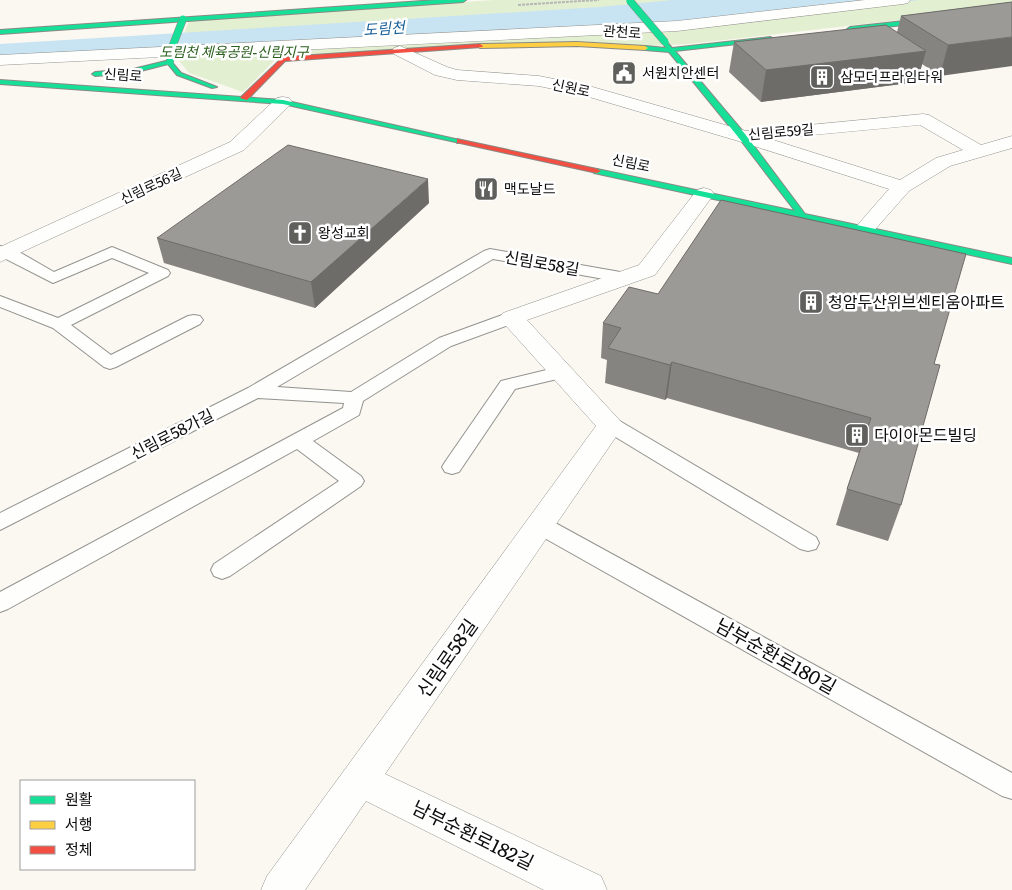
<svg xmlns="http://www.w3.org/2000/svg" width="1012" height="890" viewBox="0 0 1012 890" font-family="Literata,'Noto Sans KR',serif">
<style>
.green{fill:#e3efd1}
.water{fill:#c8e4f3}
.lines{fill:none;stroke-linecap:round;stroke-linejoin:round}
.lane-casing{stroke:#93928f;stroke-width:2}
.street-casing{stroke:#93928f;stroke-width:1}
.fast-casing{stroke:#8a8985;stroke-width:2}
.slow-casing{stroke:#8a8985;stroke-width:2}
.jam-casing{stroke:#8a8985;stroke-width:2}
.path{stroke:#b7b7b5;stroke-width:2;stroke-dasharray:3 1;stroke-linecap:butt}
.lane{fill:#fefefd;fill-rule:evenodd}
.street{fill:#fefefd;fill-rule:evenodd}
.fast{fill:#16e098;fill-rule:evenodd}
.slow{fill:#ffcf43;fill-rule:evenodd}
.jam{fill:#f24e42;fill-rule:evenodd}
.fast-bridge-casing{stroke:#8a8985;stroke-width:8;stroke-linecap:butt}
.fast-bridge{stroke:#16e098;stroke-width:7}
.wall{fill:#868481}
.shaded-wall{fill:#6d6c69}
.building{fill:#9c9a96;stroke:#6d6c69}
.labels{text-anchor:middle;stroke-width:5;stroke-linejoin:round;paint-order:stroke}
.far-street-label{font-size:14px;fill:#0c0c0c;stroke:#fff}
.far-park-label{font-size:14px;font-style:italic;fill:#2c611f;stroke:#fff}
.far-poi-label{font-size:14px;fill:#0c0c0c;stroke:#fff;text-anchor:start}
.far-water-label{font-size:15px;font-style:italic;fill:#1a619a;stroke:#fff}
.street-label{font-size:16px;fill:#0c0c0c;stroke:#fff}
.poi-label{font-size:16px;fill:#0c0c0c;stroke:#fff;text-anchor:start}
.near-street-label{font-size:19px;fill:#0c0c0c;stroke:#fff}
</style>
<rect width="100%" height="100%" fill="#faf8f0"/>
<!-- green -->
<polygon class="green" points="494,0 1012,0 1012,7 689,44 650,46 579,41 278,57 243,92 189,73 175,56 189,21"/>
<!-- water -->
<polygon class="water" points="673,0 920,0 670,25 0,64 0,44 600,7"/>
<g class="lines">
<defs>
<g id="lane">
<polygon points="0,246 14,249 54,272 112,247 168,270 170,273 168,276 71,325 111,355 188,316 194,315 200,316 203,320 200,324 116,367 110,369 104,367 53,328 0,307 0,296 58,318 149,273 112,258 53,283 0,256"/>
<polygon points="490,249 626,273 632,275 634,278 632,281 626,283 493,259 277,387 351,392 439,338 505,314 511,313 517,314 520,318 517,322 451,346 363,401 359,415 313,441 361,476 364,481 361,486 230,576 222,579 214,576 211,570 214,564 339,481 297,449 8,609 0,612 0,592 343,408 344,403 258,398 0,530 0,513 248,388 484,251"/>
<polygon points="563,366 570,368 572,372 570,376 515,389 459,472 452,474 445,472 442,467 445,462 501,381"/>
<polygon points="611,419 618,420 816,537 819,543 816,549 808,551 800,549 604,430 601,425 604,420"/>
<polygon points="540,517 548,519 1012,773 1012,799 1002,796 532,531 529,525 532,519"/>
</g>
<g id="street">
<polygon points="865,0 910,0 908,3 903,4 677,31 0,65 0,55 677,21"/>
<path d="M400,46L447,67L457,70L539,76L589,86L746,131L923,114L929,115L981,145L1012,136V148L950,166L909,191L872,233L865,235L858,233L854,229L889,189L735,140L586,96L539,86L457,80L435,75L394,54L392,51L394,48ZM920,125L963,150L936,158L900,180L770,139Z"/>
<polygon points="283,97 289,98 292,102 289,106 244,150 0,262 0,247 230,142 277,98"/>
<polygon points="704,188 711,190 714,194 655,275 527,320 624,425 385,774 601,876 607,890 544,890 366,801 305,890 261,890 267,876 596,426 499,318 503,313 639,265 697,190"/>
</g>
<g id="fast">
<polygon points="437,0 466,0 463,2 0,34 0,30"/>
<polygon points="1012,9 1012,13 850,31 847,29 850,27"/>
<polygon points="770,37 772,38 772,40 675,51 745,134 805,214 1012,258 1012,264 594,173 594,169 597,169 795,211 739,138 669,52 645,50 642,48 645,46 666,48 662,42 665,40 672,48"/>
<polygon points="170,60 181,73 217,87 212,88 177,75 168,64 133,73 95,76 92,74 95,72 133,69"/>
<polygon points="0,80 283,100 464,141 460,143 283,104 0,84"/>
</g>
<polygon id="slow" points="577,42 645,46 648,48 645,50 577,46 480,48 477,46 480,44"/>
<g id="jam">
<polygon points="480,44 483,46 482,47 285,61 247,100 240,98 283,57"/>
<polygon points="457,139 597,169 601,171 597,173 460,143 457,143"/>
</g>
</defs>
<!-- lane casing -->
<use href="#lane" class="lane-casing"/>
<!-- street casing -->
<use href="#street" class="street-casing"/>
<!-- fast casing -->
<use href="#fast" class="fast-casing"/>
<!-- slow casing -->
<use href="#slow" class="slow-casing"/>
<!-- jam casing -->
<use href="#jam" class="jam-casing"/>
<!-- path -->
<polyline class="path" points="518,5 599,0"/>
<!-- lane -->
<use href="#lane" class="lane"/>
<!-- street -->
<use href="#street" class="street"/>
<!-- fast -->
<use href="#fast" class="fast"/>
<!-- slow -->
<use href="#slow" class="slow"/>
<!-- jam -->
<use href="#jam" class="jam"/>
<defs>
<g id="fast-bridge">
<polyline points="630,1 665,42"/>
<polyline points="170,62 171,50 183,19"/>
</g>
</defs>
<!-- fast-bridge casing -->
<use href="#fast-bridge" class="fast-bridge-casing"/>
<!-- fast-bridge -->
<use href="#fast-bridge" class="fast-bridge"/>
</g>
<!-- wall -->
<g class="wall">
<polygon points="1012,2 940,76 922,64 917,82 761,102 729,72 734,42 897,32 901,16"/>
<polygon points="429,203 315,308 164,263 157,238"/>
<polygon points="603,323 934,364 901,505 888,541 836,525 847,489 859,453 667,398 665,400 605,383 607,360 601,358"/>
</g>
<!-- shaded-wall -->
<g class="shaded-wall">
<polygon points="1012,37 1012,66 940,76 948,45"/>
<polygon points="926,51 917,82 761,102 766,70"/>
<polygon points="428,179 429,203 315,308 311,282"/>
<polygon points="672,362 667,398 665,400 670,365"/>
</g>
<!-- building -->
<g class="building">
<polygon points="1012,2 1012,37 948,45 901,16"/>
<polygon points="886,25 926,51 766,70 734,42"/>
<polygon points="288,145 428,179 311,282 157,238"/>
<polygon points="721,200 966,254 934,364 940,365 901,505 847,489 871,418 672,362 670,365 608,348 621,328 603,323 629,287 658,294"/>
</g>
<!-- icons -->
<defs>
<symbol id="civic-square" viewBox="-11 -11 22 22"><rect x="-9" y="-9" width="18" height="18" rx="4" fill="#5f5f5c" stroke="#fff"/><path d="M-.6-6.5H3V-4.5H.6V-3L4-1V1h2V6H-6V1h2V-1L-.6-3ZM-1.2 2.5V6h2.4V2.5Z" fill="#fff"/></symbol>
<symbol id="building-square" viewBox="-11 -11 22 22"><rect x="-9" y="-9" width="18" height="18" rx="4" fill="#5f5f5c" stroke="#fff"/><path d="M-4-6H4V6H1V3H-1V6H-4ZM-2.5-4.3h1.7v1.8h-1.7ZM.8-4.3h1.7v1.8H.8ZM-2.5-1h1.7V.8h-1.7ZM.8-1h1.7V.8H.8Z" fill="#fff"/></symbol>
<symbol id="restaurant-square" viewBox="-11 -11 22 22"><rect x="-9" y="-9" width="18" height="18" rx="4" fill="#5f5f5c" stroke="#fff"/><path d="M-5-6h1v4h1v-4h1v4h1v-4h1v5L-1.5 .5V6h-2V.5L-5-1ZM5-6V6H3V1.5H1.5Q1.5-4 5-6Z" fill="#fff"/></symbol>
<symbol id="church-square" viewBox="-11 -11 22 22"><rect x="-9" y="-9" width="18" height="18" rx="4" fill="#5f5f5c" stroke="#fff"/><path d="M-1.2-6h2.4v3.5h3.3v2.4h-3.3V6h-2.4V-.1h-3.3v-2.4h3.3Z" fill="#fff"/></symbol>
</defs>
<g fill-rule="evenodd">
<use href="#civic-square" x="610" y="59" width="28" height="28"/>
<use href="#building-square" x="808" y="63" width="28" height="28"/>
<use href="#restaurant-square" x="472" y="175" width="28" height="28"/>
<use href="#church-square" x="286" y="219" width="28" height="28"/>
<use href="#building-square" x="797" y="288" width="28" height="28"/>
<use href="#building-square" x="843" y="421" width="28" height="28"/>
</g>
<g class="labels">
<!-- far-street labels -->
<g class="far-street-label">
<text transform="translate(622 32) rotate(4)" y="5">관천로</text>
<text transform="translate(123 75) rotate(4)" y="5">신림로</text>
<text transform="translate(571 88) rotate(12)" y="5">신원로</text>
<text transform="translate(781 132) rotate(-5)" y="5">신림로59길</text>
<text transform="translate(631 163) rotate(12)" y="5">신림로</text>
<text transform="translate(151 186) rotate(-25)" y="5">신림로56길</text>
</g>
<!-- far-park labels -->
<g class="far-park-label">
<text x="234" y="57">도림천 체육공원-신림지구</text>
</g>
<!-- far-poi labels -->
<g class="far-poi-label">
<text x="642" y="78">서원치안센터</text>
<text x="840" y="82">삼모더프라임타워</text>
<text x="504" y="194">맥도날드</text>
<text x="318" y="238">왕성교회</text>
</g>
<!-- far-water labels -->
<g class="far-water-label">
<text transform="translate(384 29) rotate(-4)" y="5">도림천</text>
</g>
<!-- street labels -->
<g class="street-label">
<text transform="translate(542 263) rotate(10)" y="6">신림로58길</text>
<text transform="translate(172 434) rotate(-27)" y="6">신림로58가길</text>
</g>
<!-- poi labels -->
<g class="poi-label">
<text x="828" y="308">청암두산위브센티움아파트</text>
<text x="874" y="441">다이아몬드빌딩</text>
</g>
<!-- near-street labels -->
<g class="near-street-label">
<text transform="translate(776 656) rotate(29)" y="7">남부순환로180길</text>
<text transform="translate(447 658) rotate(-55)" y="7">신림로58길</text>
<text transform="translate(473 835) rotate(26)" y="7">남부순환로182길</text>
</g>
</g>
<!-- legend -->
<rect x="20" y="780" width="175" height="90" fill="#ffffff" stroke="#9e9e9e"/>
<rect x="30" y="796" width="25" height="8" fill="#16e098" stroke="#9e9e9e"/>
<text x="65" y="805" font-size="15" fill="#0c0c0c">원활</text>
<rect x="30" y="821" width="25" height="8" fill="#ffcf43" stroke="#9e9e9e"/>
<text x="65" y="830" font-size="15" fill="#0c0c0c">서행</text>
<rect x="30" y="846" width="25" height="8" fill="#f24e42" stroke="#9e9e9e"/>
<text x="65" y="855" font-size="15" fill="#0c0c0c">정체</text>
</svg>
